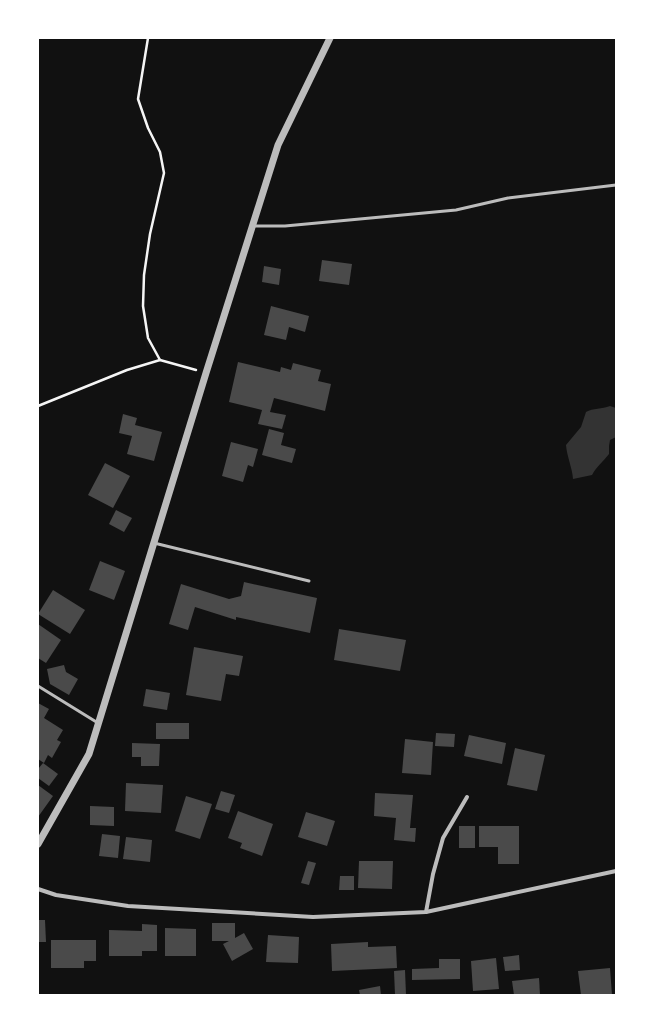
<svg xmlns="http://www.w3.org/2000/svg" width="654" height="1033" viewBox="0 0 654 1033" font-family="'Roboto Condensed',sans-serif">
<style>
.water{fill:#333}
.building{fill:#4a4a4a}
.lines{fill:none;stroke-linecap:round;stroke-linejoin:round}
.path{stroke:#f5f5f5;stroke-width:2.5}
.service{stroke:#bcbcbc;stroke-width:3}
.minor{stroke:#bcbcbc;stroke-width:4}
.tertiary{stroke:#bcbcbc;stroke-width:7}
</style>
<rect width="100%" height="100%" fill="#111"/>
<!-- water -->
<path class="water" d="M610,406L616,408V437L610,440L609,446V454C603,462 596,467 592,475L573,479C572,467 567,457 566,445L581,427L586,412C593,408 602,409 610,406Z"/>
<!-- building -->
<g class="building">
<polygon points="322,260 352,264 349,285 319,281"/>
<polygon points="264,266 281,269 279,285 262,282"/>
<polygon points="271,306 309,316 305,332 289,327 286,340 264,335"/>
<polygon points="238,362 280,372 281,367 291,370 293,363 321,370 318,381 331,384 325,411 274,398 270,412 286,415 282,429 258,424 262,410 229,402"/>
<polygon points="123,414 137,418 135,425 162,432 154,461 127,454 132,436 119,433"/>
<polygon points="269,429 284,433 281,445 296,449 292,463 262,455"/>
<polygon points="231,442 258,449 253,467 248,465 243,482 222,476"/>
<polygon points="105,463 130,476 113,508 88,495"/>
<polygon points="116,510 132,518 124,532 109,524"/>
<polygon points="100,561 125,571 114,600 89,590"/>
<polygon points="244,582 317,598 310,633 236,617 236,620 195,607 188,630 169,624 181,584 229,599 241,596"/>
<polygon points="53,590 85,610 70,634 38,614"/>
<polygon points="38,624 61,640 46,663 38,658"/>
<polygon points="339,629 406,640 400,671 334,660"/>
<polygon points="194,647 243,656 239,676 226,674 221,701 186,695"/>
<polygon points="64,665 66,672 78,679 69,695 50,684 47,669"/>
<polygon points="146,689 170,693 167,710 143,706"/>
<polygon points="38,703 49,709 44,718 63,730 57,740 61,742 52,758 48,755 44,763 38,759"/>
<rect x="156" y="723" width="33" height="16"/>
<polygon points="436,733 455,734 454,747 435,746"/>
<polygon points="469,735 506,743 502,764 464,756"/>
<polygon points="405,739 433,742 431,775 402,773"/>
<polygon points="132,743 160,744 159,766 141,766 141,757 132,757"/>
<polygon points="515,748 545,755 537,791 507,785"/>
<polygon points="43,763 58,774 49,786 38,778 38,769"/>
<polygon points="126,783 163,785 161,813 125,811"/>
<polygon points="38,785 53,796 38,817"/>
<polygon points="221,791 235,795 229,813 215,809"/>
<polygon points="375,793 413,795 410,828 416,828 415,842 394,840 396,818 374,816"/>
<polygon points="186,796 212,804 200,839 175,831"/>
<polygon points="90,806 114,807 114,826 90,825"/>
<polygon points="238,811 273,824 262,856 240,848 242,843 228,838"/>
<polygon points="306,812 335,821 327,846 298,837"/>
<rect x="459" y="826" width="16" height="22"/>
<polygon points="479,826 519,826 519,864 498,864 498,847 479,847"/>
<polygon points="102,834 120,836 118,858 99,856"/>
<polygon points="126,837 152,840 150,862 123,859"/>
<polygon points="308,861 316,863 309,885 301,883"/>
<polygon points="359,861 393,861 392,889 358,888"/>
<polygon points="340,876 354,876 354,890 339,890"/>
<polygon points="38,920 45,920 46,942 38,942"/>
<polygon points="212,923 235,923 235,938 244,933 253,949 232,961 223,944 229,941 212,941"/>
<polygon points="142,924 157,925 157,951 142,951 142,956 109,956 109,930 142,931"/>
<polygon points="165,928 196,929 196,956 165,956"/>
<polygon points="268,935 299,937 298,963 266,962"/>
<polygon points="51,940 96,940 96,961 84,961 84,968 51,968"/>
<polygon points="368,942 368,947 396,946 397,968 332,971 331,944"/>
<polygon points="519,955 520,970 505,971 503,957"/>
<polygon points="496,958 499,989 473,991 471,961"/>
<polygon points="439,959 460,959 460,979 412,980 412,969 439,968"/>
<polygon points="610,968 612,995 596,995 596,994 581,995 578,971"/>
<polygon points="405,970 406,995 395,995 394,971"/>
<polygon points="539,978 540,995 514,995 512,981"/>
<polygon points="380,986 381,995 360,995 359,990"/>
</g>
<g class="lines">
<!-- path -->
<g class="path">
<polyline points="148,38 138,99 148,128 160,152 164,173 150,234 144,275 143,306 148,338 160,360"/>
<polyline points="38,406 127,370 160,360 196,370"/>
</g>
<!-- service -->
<g class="service">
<polyline points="253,226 285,226 456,210 508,198 616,185"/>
<polyline points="154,543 309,581"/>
<polyline points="38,686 98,723"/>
</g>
<!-- minor -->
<g class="minor">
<polyline points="38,889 56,895 128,906 313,917 426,912 616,871"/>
<polyline points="426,912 433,874 443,838 467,797"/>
</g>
<!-- tertiary -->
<polyline class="tertiary" points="38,844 89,754 206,373 278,145 330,38"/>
</g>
<!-- border -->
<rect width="654" height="1033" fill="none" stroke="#ffffff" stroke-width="78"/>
</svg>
